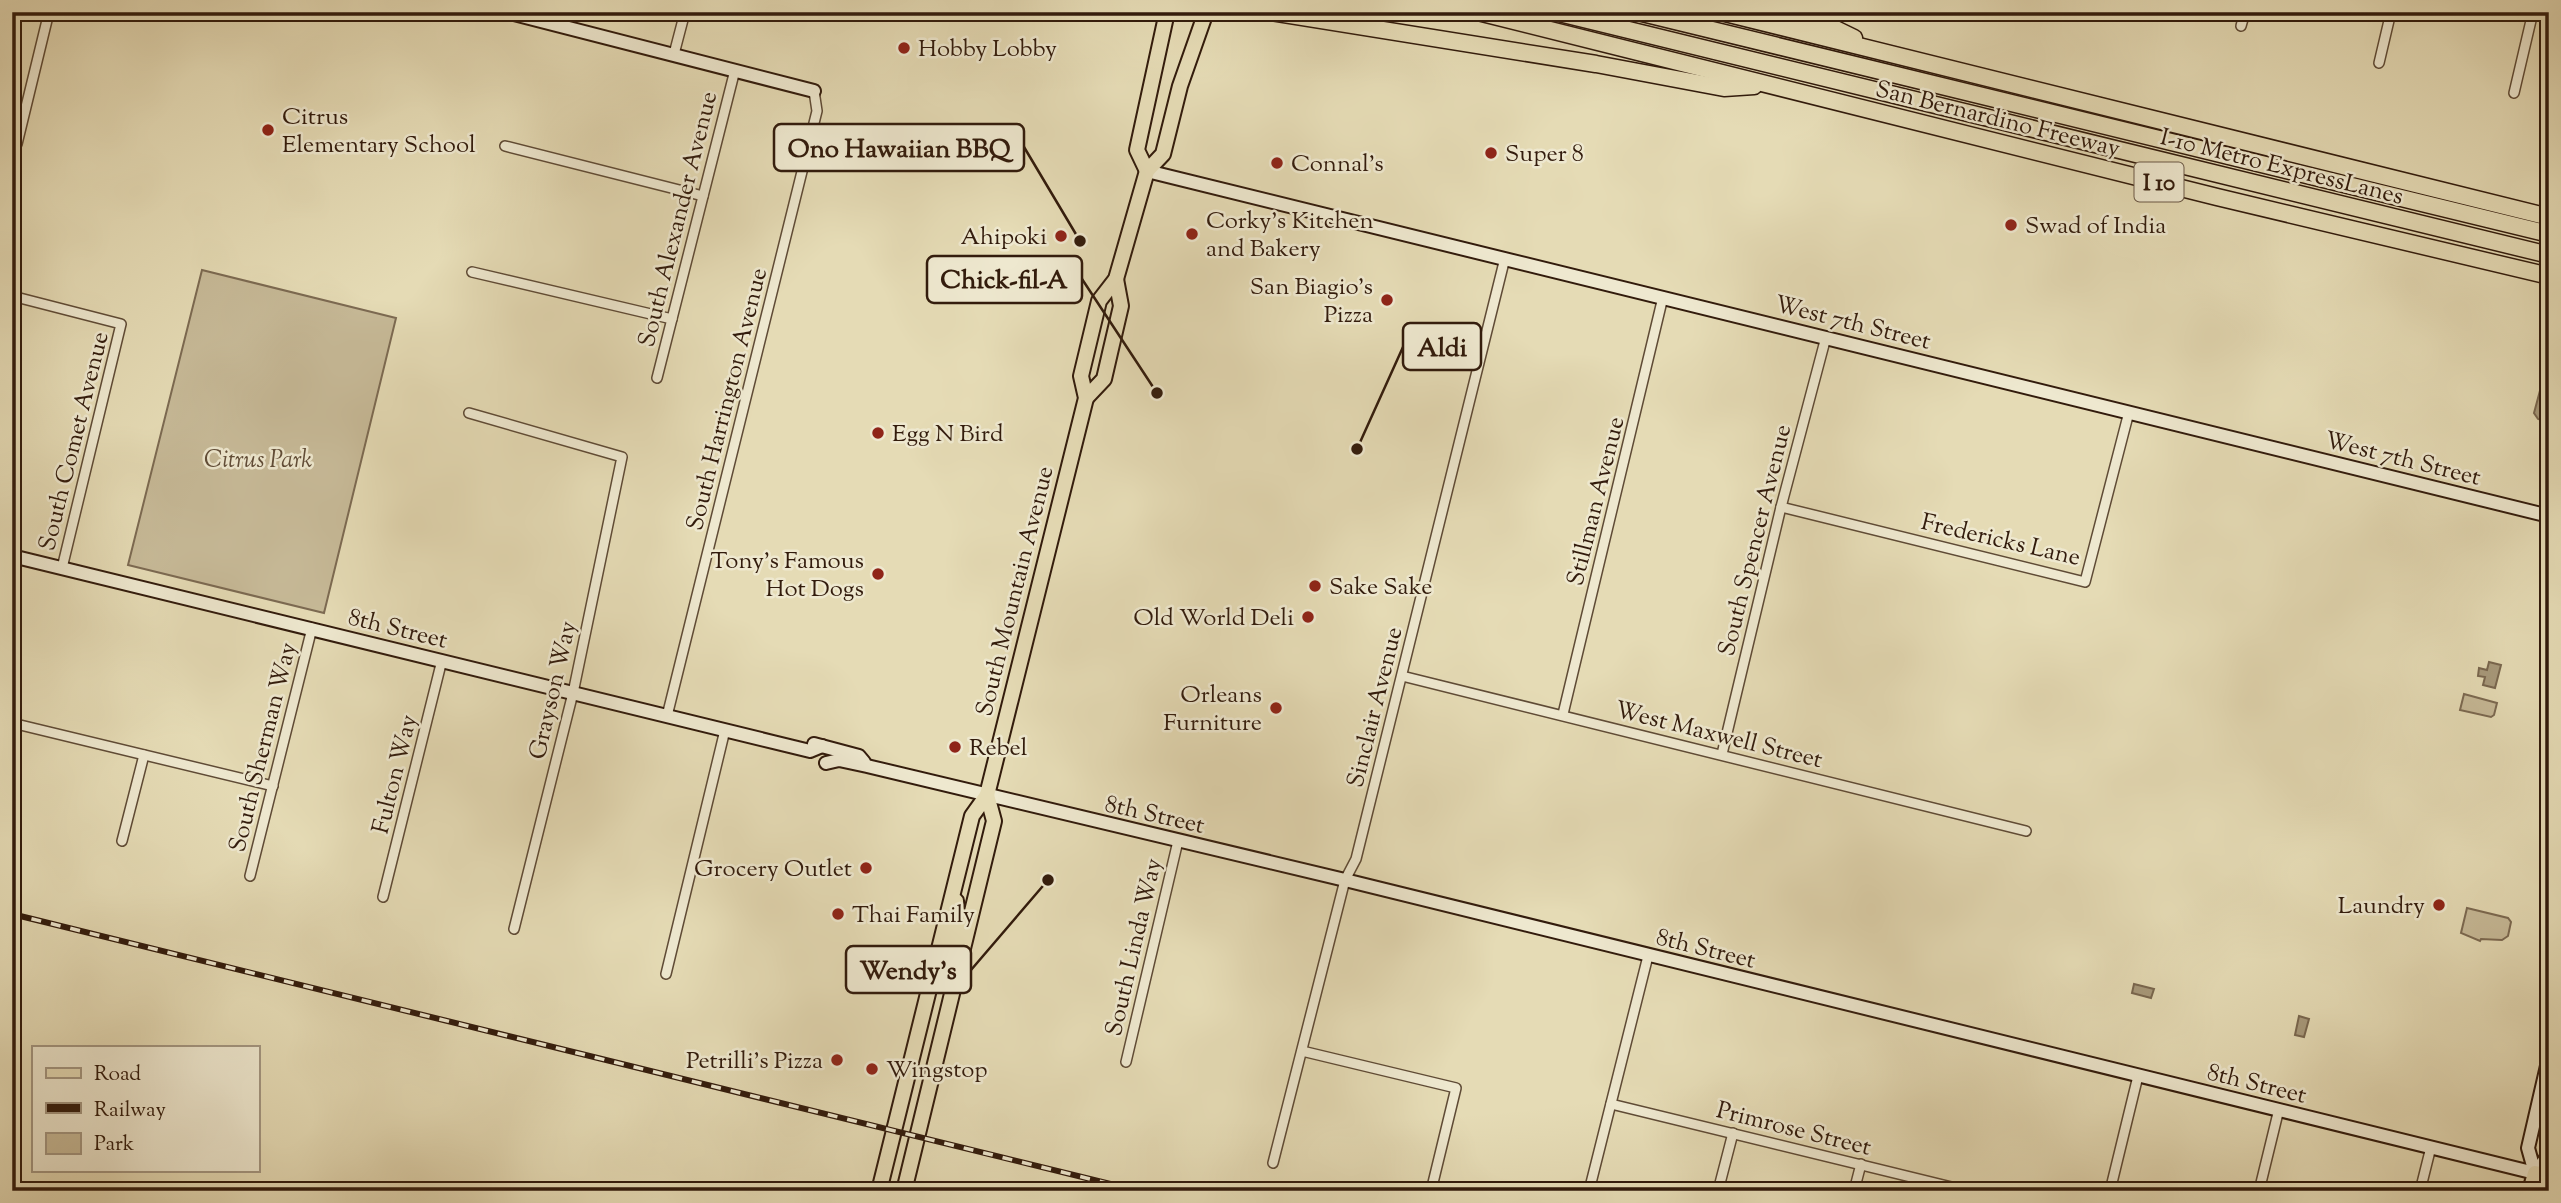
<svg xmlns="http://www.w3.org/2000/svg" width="2561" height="1203" viewBox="0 0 2561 1203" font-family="'Sorts Mill Goudy',serif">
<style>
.green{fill:#c7ba98;stroke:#7c6a52;stroke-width:2}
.water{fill:#a89a7c;stroke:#79674f;stroke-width:2}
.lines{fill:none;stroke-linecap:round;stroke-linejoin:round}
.street-casing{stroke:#5f4b36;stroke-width:12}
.secondary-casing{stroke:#321b0c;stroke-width:16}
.primary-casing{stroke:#321b0c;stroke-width:18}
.highway-casing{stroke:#321b0c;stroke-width:19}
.street{stroke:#eee8cf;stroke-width:9}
.secondary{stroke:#eee8cf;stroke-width:12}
.primary{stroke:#e5dbb5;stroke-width:14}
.highway{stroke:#e5dbb5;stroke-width:16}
.rail-casing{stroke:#321b0c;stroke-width:6}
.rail{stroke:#eee8cf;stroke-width:3.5;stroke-dasharray:10;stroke-linecap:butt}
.poi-dot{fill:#8f2418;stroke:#eee8cf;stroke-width:2.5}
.labels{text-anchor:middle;stroke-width:5;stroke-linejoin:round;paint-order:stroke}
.shield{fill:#eee8cf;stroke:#6a5846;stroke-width:2}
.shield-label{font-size:23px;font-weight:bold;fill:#321b0c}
.poi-label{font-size:24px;fill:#321b0c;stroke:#eee8cf;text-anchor:start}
.street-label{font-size:24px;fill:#321b0c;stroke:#eee8cf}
.park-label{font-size:24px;font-style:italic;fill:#5f4b36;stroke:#eee8cf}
.leader{fill:none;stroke:#321b0c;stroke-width:2.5}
.callout-dot{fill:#321b0c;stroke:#eee8cf;stroke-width:2.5}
.callout{fill:#eee8cf;stroke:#321b0c;stroke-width:2.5}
.callout-label{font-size:26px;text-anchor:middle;font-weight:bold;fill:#321b0c}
</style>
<rect width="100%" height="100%" fill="#e5dbb5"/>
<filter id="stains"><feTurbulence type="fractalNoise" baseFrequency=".00286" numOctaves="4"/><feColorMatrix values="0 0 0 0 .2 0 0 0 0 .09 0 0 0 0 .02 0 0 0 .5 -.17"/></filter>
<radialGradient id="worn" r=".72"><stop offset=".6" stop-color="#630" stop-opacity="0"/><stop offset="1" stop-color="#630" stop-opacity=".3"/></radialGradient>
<!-- green -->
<g class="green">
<polygon points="202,270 396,318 324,613 128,565"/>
<polygon points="2464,694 2497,703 2494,715 2491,717 2460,710"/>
<polygon points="2467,908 2508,918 2511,922 2508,936 2502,940 2481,939 2480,941 2461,933"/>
</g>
<!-- water -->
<g class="water">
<polygon points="2546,380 2549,380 2549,422 2538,419 2534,413 2542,383"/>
<polygon points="2489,662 2501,665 2495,688 2483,685 2485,677 2478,676 2479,668 2487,670"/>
<polygon points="2134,984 2154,989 2151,998 2132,993"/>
<polygon points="2299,1016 2309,1019 2304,1037 2295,1035"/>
</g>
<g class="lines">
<defs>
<g id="street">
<polyline points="2241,26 2245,12"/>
<polyline points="674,54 685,12"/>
<polyline points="2379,63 2391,12"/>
<polyline points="2514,93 2533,12"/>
<polyline points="17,144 49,12"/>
<polyline points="505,146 703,196"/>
<polyline points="472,272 672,319"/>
<polyline points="12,296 121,324 62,568"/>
<polyline points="657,378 735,70"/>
<polyline points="469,413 622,457 573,693 514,929"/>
<polyline points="1781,507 2085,582 2129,412"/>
<polyline points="1402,676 2026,831"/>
<polyline points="1563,714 1663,297"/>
<polyline points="667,716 817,111 814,91"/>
<polyline points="12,723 273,786"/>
<polyline points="1722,754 1781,507 1826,337"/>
<polyline points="122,841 144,755"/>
<polyline points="250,876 312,628"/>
<polyline points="383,897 442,660"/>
<polyline points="666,974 725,730"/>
<polyline points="1302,1051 1456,1088 1431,1191"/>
<polyline points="1126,1062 1178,841"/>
<polyline points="1611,1104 1968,1191"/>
<polyline points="1273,1163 1345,880 1356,859 1505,258"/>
<polyline points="1589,1191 1648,956"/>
<polyline points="1718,1191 1733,1133"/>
<polyline points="1854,1191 1861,1164"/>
<polyline points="2110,1191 2138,1076"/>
<polyline points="2259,1191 2279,1109"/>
<polyline points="2420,1191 2431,1147"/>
</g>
<g id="secondary">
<polyline points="506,12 814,91"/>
<polyline points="1147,171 2549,516"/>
<polyline points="12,556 773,742 810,751 822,746"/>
<polyline points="814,744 859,756 864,762"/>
<polyline points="826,763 839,760 867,766 1345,880 2535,1173"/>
<polyline points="2535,1173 2528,1148 2549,1057"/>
<polyline points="2535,1173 2549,1154"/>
</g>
<g id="primary">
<polyline points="1147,171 1137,150 1167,12"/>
<polyline points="1086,398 1104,379 1110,353 1121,306 1116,279"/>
<polyline points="956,901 958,922 953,943 960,957"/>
<polyline points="879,1191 972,816 987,795 1086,398 1081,376 1099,301 1116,279 1147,171 1163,154 1180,86 1206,12"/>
<polyline points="904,1191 994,821 987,795"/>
<polyline points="2530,1191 2535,1173 2549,1176"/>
</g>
<g id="highway">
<polyline points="1270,12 1596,64 1724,88 1754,86"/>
<polyline points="1478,12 2217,197 2549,276"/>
<polyline points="1555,12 2549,255"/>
<polyline points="1638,12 2549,234"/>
<polyline points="1721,12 2549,217"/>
<polyline points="1783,12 1819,21 1854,38"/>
</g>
</defs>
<!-- street casing -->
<use href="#street" class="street-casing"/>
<!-- secondary casing -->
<use href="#secondary" class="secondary-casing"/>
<!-- primary casing -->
<use href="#primary" class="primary-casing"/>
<!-- highway casing -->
<use href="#highway" class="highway-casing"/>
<!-- street -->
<use href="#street" class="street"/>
<!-- secondary -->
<use href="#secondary" class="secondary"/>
<!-- primary -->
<use href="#primary" class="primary"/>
<!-- highway -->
<use href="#highway" class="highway"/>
<defs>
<polyline id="rail" points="12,914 1139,1191"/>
</defs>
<!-- rail casing -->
<use href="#rail" class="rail-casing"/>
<!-- rail -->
<use href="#rail" class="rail"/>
</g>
<!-- markers -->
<g class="poi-dot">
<circle cx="904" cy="48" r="7"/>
<circle cx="268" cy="130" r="7"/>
<circle cx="1491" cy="153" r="7"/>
<circle cx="1277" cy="163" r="7"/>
<circle cx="2011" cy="225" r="7"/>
<circle cx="1192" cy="234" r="7"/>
<circle cx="1061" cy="236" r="7"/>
<circle cx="1387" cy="300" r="7"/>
<circle cx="878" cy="433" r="7"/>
<circle cx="878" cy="574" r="7"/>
<circle cx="1315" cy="586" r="7"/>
<circle cx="1308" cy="617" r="7"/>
<circle cx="1276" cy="708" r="7"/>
<circle cx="955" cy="747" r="7"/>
<circle cx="866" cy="868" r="7"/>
<circle cx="2439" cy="905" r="7"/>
<circle cx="838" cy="914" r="7"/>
<circle cx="837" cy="1060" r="7"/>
<circle cx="872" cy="1069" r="7"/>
</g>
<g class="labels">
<!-- shield labels -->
<rect class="shield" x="2134.5" y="162.5" width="49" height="39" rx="5"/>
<g class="shield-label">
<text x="2159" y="190">I 10</text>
</g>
<!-- poi labels -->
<g class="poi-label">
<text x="918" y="56">Hobby Lobby</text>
<text x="282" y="124">Citrus<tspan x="282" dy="28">Elementary School</tspan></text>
<text x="1505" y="161">Super 8</text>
<text x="1291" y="171">Connal's</text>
<text x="1206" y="228">Corky's Kitchen<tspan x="1206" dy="28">and Bakery</tspan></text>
<text x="2025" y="233">Swad of India</text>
<text x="1047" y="244" text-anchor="end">Ahipoki</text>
<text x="1373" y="294" text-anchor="end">San Biagio's<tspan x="1373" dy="28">Pizza</tspan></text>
<text x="892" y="441">Egg N Bird</text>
<text x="864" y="568" text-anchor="end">Tony's Famous<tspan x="864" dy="28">Hot Dogs</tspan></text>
<text x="1329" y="594">Sake Sake</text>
<text x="1294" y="625" text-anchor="end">Old World Deli</text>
<text x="1262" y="702" text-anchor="end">Orleans<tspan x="1262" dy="28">Furniture</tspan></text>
<text x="969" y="755">Rebel</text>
<text x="852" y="876" text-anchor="end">Grocery Outlet</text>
<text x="2425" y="913" text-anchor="end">Laundry</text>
<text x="852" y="922">Thai Family</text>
<text x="823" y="1068" text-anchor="end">Petrilli's Pizza</text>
<text x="886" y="1077">Wingstop</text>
</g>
<!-- street labels -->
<g class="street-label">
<text transform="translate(1998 118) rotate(14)" y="8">San Bernardino Freeway</text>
<text transform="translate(2282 166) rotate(14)" y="8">I-10 Metro ExpressLanes</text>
<text transform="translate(677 219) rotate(-76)" y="8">South Alexander Avenue</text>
<text transform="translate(1853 322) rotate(14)" y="8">West 7th Street</text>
<text transform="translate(726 399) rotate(-76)" y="8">South Harrington Avenue</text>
<text transform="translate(73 441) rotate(-76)" y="8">South Comet Avenue</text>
<text transform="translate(2403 458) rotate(14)" y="8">West 7th Street</text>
<text transform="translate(1595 501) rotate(-76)" y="8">Stillman Avenue</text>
<text transform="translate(2001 539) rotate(13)" y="8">Fredericks Lane</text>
<text transform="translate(1754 540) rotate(-76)" y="8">South Spencer Avenue</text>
<text transform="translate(1014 591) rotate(-76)" y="8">South Mountain Avenue</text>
<text transform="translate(398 628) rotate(14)" y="8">8th Street</text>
<text transform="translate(552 690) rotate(-77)" y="8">Grayson Way</text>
<text transform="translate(1374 707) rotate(-76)" y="8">Sinclair Avenue</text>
<text transform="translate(1719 734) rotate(14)" y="8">West Maxwell Street</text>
<text transform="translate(262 747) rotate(-76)" y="8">South Sherman Way</text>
<text transform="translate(394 774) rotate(-76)" y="8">Fulton Way</text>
<text transform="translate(1155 814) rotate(13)" y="8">8th Street</text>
<text transform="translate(1133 947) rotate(-77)" y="8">South Linda Way</text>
<text transform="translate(1706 948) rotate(14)" y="8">8th Street</text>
<text transform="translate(2257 1083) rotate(14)" y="8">8th Street</text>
<text transform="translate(1794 1128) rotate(14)" y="8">Primrose Street</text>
</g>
<!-- park labels -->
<g class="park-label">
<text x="258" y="467">Citrus Park</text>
</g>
</g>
<!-- callouts -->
<path class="leader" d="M1080 241L1024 147M1157 393L1082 279M1357 449L1403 347M1048 880L971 970"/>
<g class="callout-dot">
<circle cx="1080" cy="241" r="7"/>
<circle cx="1157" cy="393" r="7"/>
<circle cx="1357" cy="449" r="7"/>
<circle cx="1048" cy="880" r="7"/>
</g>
<g class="callout">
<rect x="774" y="124" width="250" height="47" rx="7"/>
<rect x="927" y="256" width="155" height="47" rx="7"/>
<rect x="1403" y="323" width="78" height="47" rx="7"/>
<rect x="846" y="946" width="125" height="47" rx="7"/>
</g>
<g class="callout-label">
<text x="899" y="157">Ono Hawaiian BBQ</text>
<text x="1004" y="288">Chick-fil-A</text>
<text x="1442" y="356">Aldi</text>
<text x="908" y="979">Wendy's</text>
</g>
<!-- margin -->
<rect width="2561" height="1203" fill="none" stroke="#e5dbb5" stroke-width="42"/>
<rect x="14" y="14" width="2533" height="1175" fill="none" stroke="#321b0c" stroke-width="3.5"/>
<rect x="21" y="21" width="2519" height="1161" fill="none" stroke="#321b0c" stroke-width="2"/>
<!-- legend -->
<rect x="32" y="1046" width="228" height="126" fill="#eee8cf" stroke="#a39681" stroke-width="2"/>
<rect x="46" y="1068" width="35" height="10" fill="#e5dbb5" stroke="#a39681" stroke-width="2"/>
<text x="94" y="1080" font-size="21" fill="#321b0c">Road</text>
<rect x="46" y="1103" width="35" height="10" fill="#321b0c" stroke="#a39681" stroke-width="2"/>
<text x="94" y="1116" font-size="21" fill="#321b0c">Railway</text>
<rect x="46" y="1133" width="35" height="21" fill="#c7ba98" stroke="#a39681" stroke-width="2"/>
<text x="94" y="1150" font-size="21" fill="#321b0c">Park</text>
<rect width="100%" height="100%" filter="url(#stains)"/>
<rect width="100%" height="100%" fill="url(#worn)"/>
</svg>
